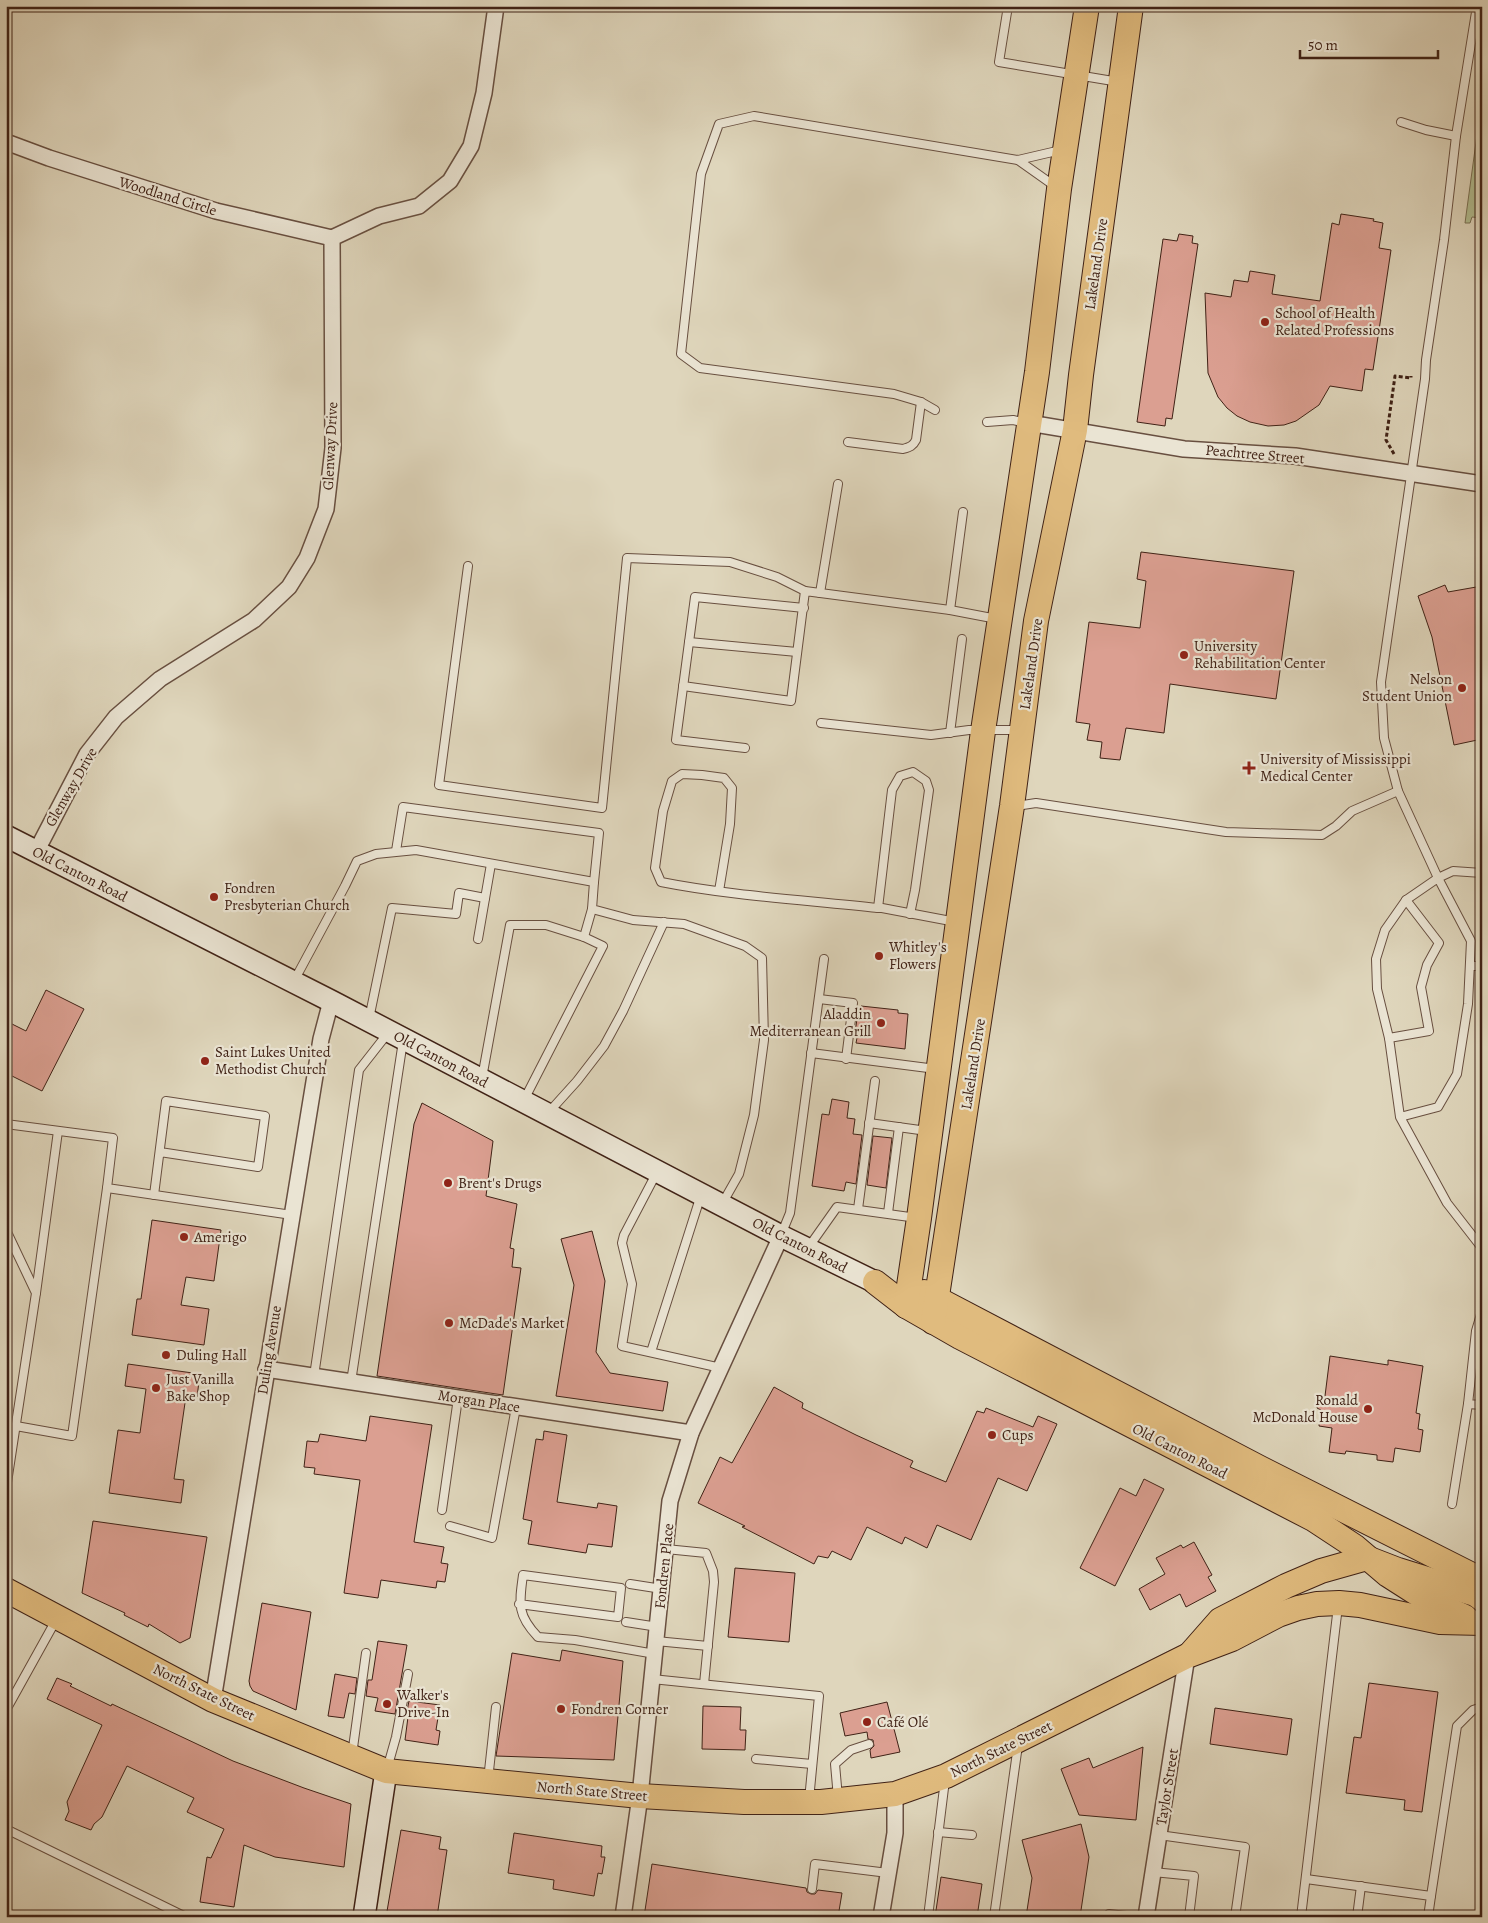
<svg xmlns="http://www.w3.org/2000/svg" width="1488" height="1923" viewBox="0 0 1488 1923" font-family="Alegreya,serif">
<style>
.green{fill:#b2be91;stroke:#797054}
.building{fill:#db9f91;stroke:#402216}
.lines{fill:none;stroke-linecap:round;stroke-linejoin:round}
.lane-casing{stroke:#684f40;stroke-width:10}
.street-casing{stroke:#684f40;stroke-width:18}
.secondary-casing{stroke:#402216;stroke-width:24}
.primary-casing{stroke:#402216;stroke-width:26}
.path{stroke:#402216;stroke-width:3;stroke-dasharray:4 2.5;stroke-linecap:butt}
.lane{stroke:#eae4d3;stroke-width:8}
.street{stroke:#eae4d3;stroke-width:15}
.secondary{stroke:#eae4d3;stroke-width:21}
.primary{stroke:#e0bb7e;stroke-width:24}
.poi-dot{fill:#8f2418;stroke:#eae4d3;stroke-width:2}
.labels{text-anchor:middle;stroke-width:4.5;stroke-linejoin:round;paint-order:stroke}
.street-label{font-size:15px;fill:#402216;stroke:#eae4d3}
.poi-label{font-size:15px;fill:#402216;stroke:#eae4d3;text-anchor:start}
</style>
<rect width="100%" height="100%" fill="#dfd6bc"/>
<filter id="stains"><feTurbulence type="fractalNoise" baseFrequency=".004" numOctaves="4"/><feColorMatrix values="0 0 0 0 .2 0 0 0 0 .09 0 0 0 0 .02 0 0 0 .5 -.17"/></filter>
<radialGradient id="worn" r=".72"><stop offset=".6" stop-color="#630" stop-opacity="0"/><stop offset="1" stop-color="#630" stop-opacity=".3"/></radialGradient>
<!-- green -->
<polygon class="green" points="1482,98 1482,218 1472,217 1470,223 1465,223"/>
<!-- building -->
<g class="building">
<polygon points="1341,214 1374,219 1373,221 1383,223 1379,248 1391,250 1373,370 1365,369 1362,391 1330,386 1319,405 1296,421 1284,425 1268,426 1250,422 1237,416 1227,408 1218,397 1208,373 1205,293 1231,297 1234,280 1248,282 1250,271 1275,275 1272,294 1320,301 1332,223 1339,225"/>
<polygon points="1179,234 1193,236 1192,243 1198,244 1172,419 1166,418 1165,426 1137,422 1163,239 1177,241"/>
<polygon points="1141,552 1294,571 1276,699 1170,684 1164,733 1126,728 1120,760 1100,758 1102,742 1087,740 1090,724 1076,722 1089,622 1140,628 1146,581 1137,579"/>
<polygon points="1445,585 1448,592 1482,586 1482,739 1454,745 1432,637 1418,596"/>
<polygon points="46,990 84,1009 42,1091 6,1073 6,1021 26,1031"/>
<polygon points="861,1006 898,1010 898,1013 908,1014 905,1049 856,1043 858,1033 855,1033 858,1012 860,1012"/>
<polygon points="832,1099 849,1102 847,1118 855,1119 853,1134 862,1135 856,1184 846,1182 844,1191 812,1186 822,1114 829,1115"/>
<polygon points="422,1103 493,1141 486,1196 517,1204 510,1248 514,1249 512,1267 521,1268 503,1395 377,1376 414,1124"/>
<polygon points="873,1136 892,1138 886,1188 867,1185"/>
<polygon points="152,1220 221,1230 214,1281 186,1277 181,1305 209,1309 204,1345 132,1335 137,1299 141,1299"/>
<polygon points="592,1231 605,1281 596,1352 610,1373 668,1382 663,1411 556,1396 574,1285 561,1239"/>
<polygon points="1330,1356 1388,1365 1388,1360 1423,1366 1416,1413 1420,1414 1418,1429 1423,1430 1420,1452 1395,1448 1393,1462 1377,1460 1377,1455 1346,1451 1345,1454 1329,1452 1332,1428 1319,1426 1321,1410 1317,1408 1319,1395 1325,1396"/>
<polygon points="128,1364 200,1374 197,1397 186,1396 174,1479 184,1480 181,1503 109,1493 118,1430 140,1433 146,1389 125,1386"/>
<polygon points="774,1387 803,1403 802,1408 856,1435 913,1461 910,1467 946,1482 977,1411 984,1413 986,1408 1033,1427 1038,1416 1057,1424 1027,1491 998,1478 971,1540 937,1525 927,1548 905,1537 902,1544 867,1527 851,1560 832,1551 828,1558 818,1556 814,1564 742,1527 745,1526 698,1503 720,1457 732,1463"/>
<polygon points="370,1416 432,1425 414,1542 444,1547 441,1563 448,1564 445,1582 437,1581 436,1588 381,1580 378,1598 344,1593 360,1480 314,1474 315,1468 304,1467 307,1441 318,1442 320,1434 366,1441"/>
<polygon points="544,1431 567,1435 557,1502 597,1508 598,1503 617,1506 612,1547 588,1544 586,1553 528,1544 532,1521 523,1519 536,1439 543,1440"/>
<polygon points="1144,1479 1164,1489 1115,1586 1080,1568 1120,1488 1136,1496"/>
<polygon points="93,1521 207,1537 190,1638 180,1643 149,1624 148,1627 124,1615 125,1613 82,1593"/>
<polygon points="1194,1542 1212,1575 1208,1577 1216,1591 1186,1607 1180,1594 1150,1610 1139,1589 1165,1574 1156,1558 1181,1545 1183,1548"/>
<polygon points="735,1568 795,1573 789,1642 728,1637"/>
<polygon points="262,1603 311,1612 296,1710 253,1691 250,1686 249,1681"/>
<polygon points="378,1641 407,1645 395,1714 375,1711 378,1698 366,1696 368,1680 372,1680"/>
<polygon points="562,1650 623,1661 614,1760 496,1756 512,1653 560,1661"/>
<polygon points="335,1674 357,1678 355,1694 349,1693 344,1718 328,1716"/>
<polygon points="57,1678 72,1684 70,1686 111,1706 112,1704 233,1761 304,1788 351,1804 344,1867 275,1857 244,1845 234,1907 200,1902 207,1857 211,1858 224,1829 187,1812 194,1798 127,1766 102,1817 94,1824 91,1830 65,1820 69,1811 67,1802 102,1725 47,1699"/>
<polygon points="1369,1683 1438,1692 1422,1812 1404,1810 1405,1800 1346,1793 1354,1737 1361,1738"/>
<polygon points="409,1701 440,1705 436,1730 440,1731 438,1745 405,1740 408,1717 406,1716"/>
<polygon points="887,1702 900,1752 871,1758 870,1750 874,1746 873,1740 868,1739 867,1732 845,1736 840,1713"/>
<polygon points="703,1706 741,1707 740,1730 746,1730 745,1750 702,1749"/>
<polygon points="1215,1708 1292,1719 1287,1755 1210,1744"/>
<polygon points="1143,1747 1136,1820 1079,1815 1061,1769 1089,1758 1093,1768"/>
<polygon points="1081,1824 1089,1857 1080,1917 1026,1917 1032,1878 1022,1840"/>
<polygon points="401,1830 441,1837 439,1849 447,1850 437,1917 386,1917"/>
<polygon points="514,1833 602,1846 601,1857 605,1857 602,1874 598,1873 594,1896 553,1889 554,1880 508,1873"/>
<polygon points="652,1864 806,1888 807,1892 811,1894 815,1894 818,1890 842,1893 838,1917 721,1917 690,1912 690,1917 644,1917"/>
<polygon points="941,1877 982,1884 977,1917 935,1917"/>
</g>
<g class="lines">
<defs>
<g id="lane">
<polyline points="1008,6 999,62 1119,82"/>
<polyline points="1477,6 1456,136 1444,240 1426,360 1425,379 1381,682 1384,738 1398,791 1438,878 1453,871 1482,873"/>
<polyline points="1401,122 1426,130 1456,136"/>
<polyline points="1056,187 1018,160 1061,150"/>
<polyline points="935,410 921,402 894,394 700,368 681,354 701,174 719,124 754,116 1018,160"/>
<polyline points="987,422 1013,420 1027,423"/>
<path d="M848,442L903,449C910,447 913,446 916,440L921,402"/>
<polyline points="468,566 439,785 602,808 627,558 730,562 777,577 805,591"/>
<polyline points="820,593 838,484"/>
<polyline points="950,610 963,512"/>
<polyline points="689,642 797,652"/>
<polyline points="683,686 791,701 805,591 950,610 997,619"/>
<polyline points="821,723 931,735 969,730 1020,730"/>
<polyline points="950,733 962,639"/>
<polyline points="745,748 676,740 695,597 804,608"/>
<polyline points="1016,806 1036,803 1226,832 1322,835 1336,826 1352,811 1398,791"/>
<polyline points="396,851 403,807 599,833 594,882"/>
<path d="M719,891L730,824L732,788L724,778L702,775L682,774L672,781L663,811L655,868L661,882C732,896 806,900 878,908H882L956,922"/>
<polyline points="878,908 892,790 900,776 913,772 926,781 929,790 915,890 910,914"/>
<polyline points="584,937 592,909"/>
<polyline points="478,939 491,864"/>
<polyline points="1470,966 1482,966"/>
<polyline points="294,981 345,886 357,861 376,854 416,850 594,882 592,909 633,920 684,924 745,946 762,958 764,1040 754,1115 739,1174 722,1204"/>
<polyline points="819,999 853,1003 846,1059"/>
<polyline points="369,1019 392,908 456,914 459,893 485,898"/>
<polyline points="1389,1038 1429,1031 1421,987 1427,965 1439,943 1406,900"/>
<polyline points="811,1053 936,1069"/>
<polyline points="482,1078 510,925 546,925 584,937 603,946 524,1100"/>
<polyline points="549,1112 577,1081 604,1046 623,1011 664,922"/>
<polyline points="1400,1117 1438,1107 1457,1074 1468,1004 1471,941 1438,878 1406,900 1385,930 1376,959 1377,989 1389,1038 1400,1117 1447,1203 1482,1248"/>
<polyline points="869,1123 927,1131"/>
<polyline points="6,1124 113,1138 107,1188 292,1215"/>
<polyline points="656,1174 624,1235 622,1243 632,1284 622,1346 721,1368"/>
<polyline points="154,1195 166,1101 265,1116 258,1167 160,1152"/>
<polyline points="858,1209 875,1081"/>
<polyline points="888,1213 899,1127"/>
<polyline points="6,1230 36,1293 6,1489"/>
<polyline points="781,1235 790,1213 824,959"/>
<polyline points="808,1248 837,1207 917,1218"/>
<polyline points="36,1293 58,1131"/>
<polyline points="1482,1311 1476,1331 1468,1404 1482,1405"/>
<polyline points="651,1352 701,1195"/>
<polyline points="314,1376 359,1070 388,1033"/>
<polyline points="351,1382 403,1041"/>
<polyline points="16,1426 72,1436 107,1188"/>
<polyline points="1452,1504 1468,1404"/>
<polyline points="442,1510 458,1398"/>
<polyline points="450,1526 492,1538 516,1407"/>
<polyline points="666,1549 706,1553 713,1571 714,1582 704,1684"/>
<polyline points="630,1584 662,1589"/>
<path d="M519,1604L618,1617L621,1588L523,1575C519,1604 517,1615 538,1637L575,1640L655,1654"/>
<polyline points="626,1622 658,1627"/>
<polyline points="656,1641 708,1646"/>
<polyline points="652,1679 819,1696 809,1800"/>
<polyline points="6,1710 56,1620"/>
<polyline points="352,1755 366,1653"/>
<polyline points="756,1759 812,1764"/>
<polyline points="387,1769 396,1737 408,1674"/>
<polyline points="488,1780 496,1707"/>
<polyline points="838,1798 835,1764 851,1750 869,1744"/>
<polyline points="6,1829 186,1917"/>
<polyline points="938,1832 972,1835"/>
<polyline points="1159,1835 1245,1847 1235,1917"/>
<polyline points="1153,1872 1194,1876 1189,1917"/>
<polyline points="1306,1879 1431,1896 1428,1917"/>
<polyline points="812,1889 815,1864 888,1873"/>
<polyline points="1431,1896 1457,1726 1473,1710 1482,1707"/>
<polyline points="1109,1914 1135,1917"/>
<polyline points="928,1917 945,1780"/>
<polyline points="994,1917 1018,1745"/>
<polyline points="1301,1917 1338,1606"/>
<polyline points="1357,1917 1361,1886"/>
</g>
<g id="street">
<polyline points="6,142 49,158 216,211 332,238"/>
<polyline points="1029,423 1184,449 1295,456 1482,484"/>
<polyline points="36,852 87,754 116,717 160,679 254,620 289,587 307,558 326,509 333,448 332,238 379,216 419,206 450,181 471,146 484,93 496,6"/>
<polyline points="266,1369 691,1433"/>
<polyline points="213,1700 321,1039 331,1001"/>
<polyline points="623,1917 640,1796 670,1501 691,1433 781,1236"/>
<polyline points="881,1917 895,1833 895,1794"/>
<polyline points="1146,1917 1187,1656"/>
</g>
<g id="secondary">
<polyline points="6,836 331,1001 781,1236 875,1282"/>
<polyline points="364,1917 386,1771"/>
</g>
<g id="primary">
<polyline points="875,1282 906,1306 960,1337 1313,1519 1354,1546 1388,1575 1424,1598 1465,1617"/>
<polyline points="924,1292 1260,1468 1482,1580"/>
<polyline points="906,1306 919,1218 983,731 1037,372 1059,189 1087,6"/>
<polyline points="933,1322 1012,806 1036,621 1075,430 1081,375 1131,6"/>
<polyline points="6,1590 213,1700 386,1771 640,1796 744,1802 821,1802 895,1794 946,1776 1187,1656 1232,1639 1278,1615 1298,1608 1317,1604 1339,1603 1360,1605 1440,1622 1482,1623"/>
<polyline points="1191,1653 1220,1620 1286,1586 1321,1571 1367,1558 1398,1570 1475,1594 1482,1599"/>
</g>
</defs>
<!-- lane casing -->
<use href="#lane" class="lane-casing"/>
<!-- street casing -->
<use href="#street" class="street-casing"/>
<!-- secondary casing -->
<use href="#secondary" class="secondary-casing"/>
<!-- primary casing -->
<use href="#primary" class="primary-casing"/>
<!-- path -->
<polyline class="path" points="1394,454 1386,440 1395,376 1411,378 1411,376"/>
<!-- lane -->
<use href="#lane" class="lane"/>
<!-- street -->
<use href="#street" class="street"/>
<!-- secondary -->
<use href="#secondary" class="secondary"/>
<!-- primary -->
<use href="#primary" class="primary"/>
</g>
<!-- markers -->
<g class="poi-dot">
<circle cx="1265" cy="322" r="5"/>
<circle cx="1184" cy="655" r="5"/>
<circle cx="1462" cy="688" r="5"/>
<path d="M1246.5 760.5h5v5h5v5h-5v5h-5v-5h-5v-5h5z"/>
<circle cx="214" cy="897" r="5"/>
<circle cx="879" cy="956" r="5"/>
<circle cx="881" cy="1023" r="5"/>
<circle cx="205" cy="1061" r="5"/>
<circle cx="448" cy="1183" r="5"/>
<circle cx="184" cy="1237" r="5"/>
<circle cx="449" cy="1323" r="5"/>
<circle cx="166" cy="1355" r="5"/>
<circle cx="156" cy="1388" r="5"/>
<circle cx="1368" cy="1409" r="5"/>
<circle cx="992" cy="1435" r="5"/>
<circle cx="387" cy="1704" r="5"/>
<circle cx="561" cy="1709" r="5"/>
<circle cx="867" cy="1722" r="5"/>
</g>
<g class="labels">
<!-- street labels -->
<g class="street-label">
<text transform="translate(168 196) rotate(17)" y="5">Woodland Circle</text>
<text transform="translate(1096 264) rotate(-82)" y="5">Lakeland Drive</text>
<text transform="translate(330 446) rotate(-87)" y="5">Glenway Drive</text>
<text transform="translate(1255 454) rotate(5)" y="5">Peachtree Street</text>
<text transform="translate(1031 664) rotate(-82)" y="5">Lakeland Drive</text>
<text transform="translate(71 787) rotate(-60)" y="5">Glenway Drive</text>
<text transform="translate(80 874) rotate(27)" y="5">Old Canton Road</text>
<text transform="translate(441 1059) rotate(28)" y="5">Old Canton Road</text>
<text transform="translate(973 1064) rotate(-81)" y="5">Lakeland Drive</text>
<text transform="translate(800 1245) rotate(27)" y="5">Old Canton Road</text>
<text transform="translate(269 1350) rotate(-81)" y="5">Duling Avenue</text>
<text transform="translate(479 1401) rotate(9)" y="5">Morgan Place</text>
<text transform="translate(1180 1451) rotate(27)" y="5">Old Canton Road</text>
<text transform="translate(664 1566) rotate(-84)" y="5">Fondren Place</text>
<text transform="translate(204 1692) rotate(26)" y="5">North State Street</text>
<text transform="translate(1001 1749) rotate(-26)" y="5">North State Street</text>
<text transform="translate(1167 1787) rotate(-81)" y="5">Taylor Street</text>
<text transform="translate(592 1791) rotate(5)" y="5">North State Street</text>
</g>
<!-- poi labels -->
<g class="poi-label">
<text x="1275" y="318">School of Health<tspan x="1275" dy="17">Related Professions</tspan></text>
<text x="1194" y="651">University<tspan x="1194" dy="17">Rehabilitation Center</tspan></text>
<text x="1452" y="684" text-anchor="end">Nelson<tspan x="1452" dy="17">Student Union</tspan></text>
<text x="1260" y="764">University of Mississippi<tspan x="1260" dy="17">Medical Center</tspan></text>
<text x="224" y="893">Fondren<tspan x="224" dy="17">Presbyterian Church</tspan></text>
<text x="889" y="952">Whitley's<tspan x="889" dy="17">Flowers</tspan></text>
<text x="871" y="1019" text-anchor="end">Aladdin<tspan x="871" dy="17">Mediterranean Grill</tspan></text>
<text x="215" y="1057">Saint Lukes United<tspan x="215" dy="17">Methodist Church</tspan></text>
<text x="458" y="1188">Brent's Drugs</text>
<text x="194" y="1242">Amerigo</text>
<text x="459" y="1328">McDade's Market</text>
<text x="176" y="1360">Duling Hall</text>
<text x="166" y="1384">Just Vanilla<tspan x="166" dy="17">Bake Shop</tspan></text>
<text x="1358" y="1405" text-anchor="end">Ronald<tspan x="1358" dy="17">McDonald House</tspan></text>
<text x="1002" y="1440">Cups</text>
<text x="397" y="1700">Walker's<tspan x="397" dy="17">Drive-In</tspan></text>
<text x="571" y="1714">Fondren Corner</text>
<text x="877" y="1727">Café Olé</text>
</g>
</g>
<!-- margin -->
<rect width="1488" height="1923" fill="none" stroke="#dfd6bc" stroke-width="25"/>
<rect x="8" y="8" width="1473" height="1908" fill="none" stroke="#402216" stroke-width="2.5"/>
<rect x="12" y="12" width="1463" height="1898" fill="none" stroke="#402216"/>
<!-- scale -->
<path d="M1300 50v8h138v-8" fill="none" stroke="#402216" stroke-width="2.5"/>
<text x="1308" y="50" font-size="15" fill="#402216" stroke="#eae4d3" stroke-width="4" paint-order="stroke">50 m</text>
<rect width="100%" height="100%" filter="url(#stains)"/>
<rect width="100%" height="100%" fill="url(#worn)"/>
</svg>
